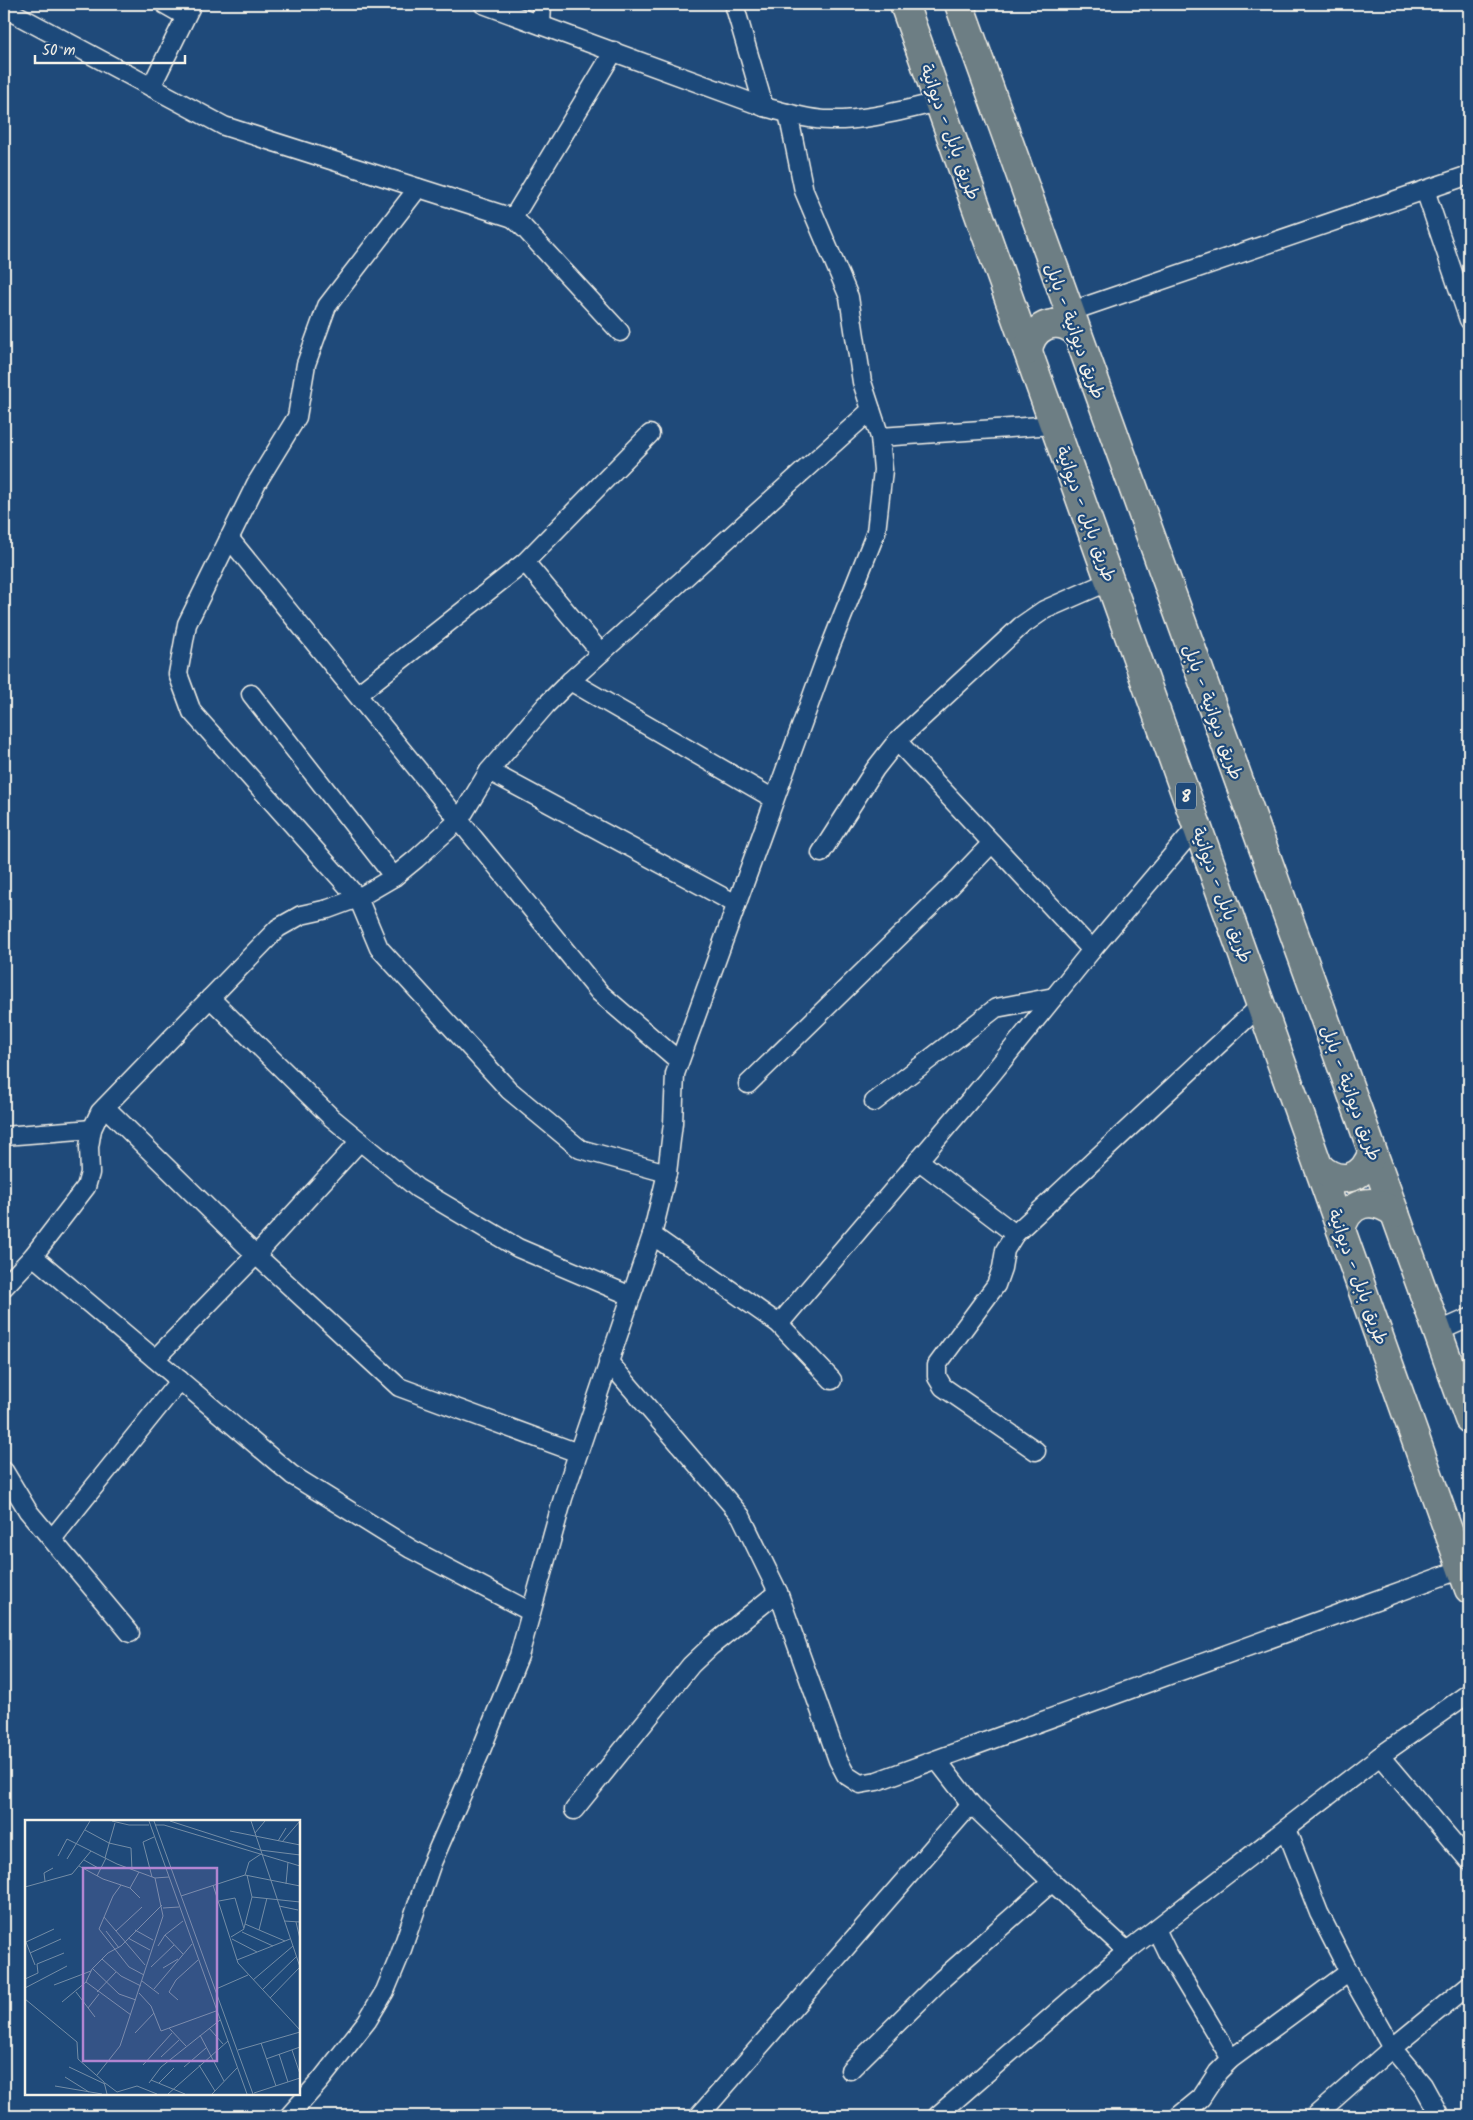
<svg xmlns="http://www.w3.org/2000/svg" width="1473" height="2120" viewBox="0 0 1473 2120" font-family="Kalam,'Playpen Sans Arabic',sans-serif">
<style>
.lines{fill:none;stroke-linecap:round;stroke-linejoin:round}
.street-casing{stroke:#f4f1e8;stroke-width:21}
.highway-casing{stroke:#f4f1e8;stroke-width:31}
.street{stroke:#1f4a7a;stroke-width:18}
.highway{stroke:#6d7e84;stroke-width:28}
.labels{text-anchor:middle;stroke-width:4.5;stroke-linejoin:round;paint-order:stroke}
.shield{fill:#1f4a7a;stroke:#b4bfc7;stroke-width:1}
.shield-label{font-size:16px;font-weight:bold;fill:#f4f1e8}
.street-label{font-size:18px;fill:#f4f1e8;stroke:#1f4a7a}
.inset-road{fill:none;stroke:#748da6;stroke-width:1}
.view{fill:#b185d1;fill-opacity:0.15;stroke:#b185d1;stroke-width:2.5}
.inset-edge{fill:none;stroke:#f4f1e8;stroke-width:2.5}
</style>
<rect width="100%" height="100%" fill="#1f4a7a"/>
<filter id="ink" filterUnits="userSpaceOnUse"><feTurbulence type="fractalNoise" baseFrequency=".02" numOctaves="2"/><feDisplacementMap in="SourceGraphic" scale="10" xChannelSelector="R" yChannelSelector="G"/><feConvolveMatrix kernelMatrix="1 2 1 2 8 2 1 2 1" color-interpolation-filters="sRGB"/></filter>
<g filter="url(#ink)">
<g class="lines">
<defs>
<g id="street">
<polyline points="164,4 185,16"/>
<path d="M483,4L764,107C785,112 808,120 829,120C866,121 903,110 939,102"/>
<polyline points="734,4 764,107"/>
<polyline points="4,8 224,126 513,218"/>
<polyline points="541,25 542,4"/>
<polyline points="614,51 513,218 524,228 620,332"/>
<polyline points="151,87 192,4"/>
<polyline points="418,188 327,306 306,364 297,417 256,484 187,624 178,674 192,712 358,898 379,948 509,1090 580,1149 667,1173"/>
<polyline points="1425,190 1469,320"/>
<polyline points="1069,312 1469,175"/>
<polyline points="880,437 1054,425"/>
<polyline points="229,538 600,993 679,1061"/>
<polyline points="525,562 601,653"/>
<polyline points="570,681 774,799"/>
<polyline points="251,694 394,877"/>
<polyline points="358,694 525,562 650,434"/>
<polyline points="897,741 1092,950"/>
<polyline points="489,771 736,904"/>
<polyline points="821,853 875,769 897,741 1021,626 1044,610 1110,581"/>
<polyline points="210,998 332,1118 417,1188 518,1248 631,1296"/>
<polyline points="748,1084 950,887 992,843"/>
<polyline points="874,1102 996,1008 1054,997"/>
<polyline points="105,1107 256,1255 399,1387 578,1453"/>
<polyline points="4,1136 92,1129"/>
<polyline points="918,1160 1015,1234"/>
<polyline points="652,1235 779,1324 832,1380"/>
<polyline points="33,1256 292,1475 411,1549 531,1612"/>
<polyline points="4,1287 33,1256 86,1187 90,1173 89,1147 92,1129 100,1112 278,928 301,915 328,909 358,898 394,877 416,859 460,819 489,771 546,705 570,681 871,410"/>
<polyline points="779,1324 987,1080 1092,950 1197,826"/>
<polyline points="1437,1332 1469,1318"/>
<polyline points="155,1359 256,1255 360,1141"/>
<polyline points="608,1361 741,1516 778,1592 838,1760 846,1775 860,1784 877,1781 1462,1569"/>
<polyline points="1036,1451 943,1387 937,1377 937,1365 996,1285 1002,1268 1005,1250 1015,1234 1261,1005"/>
<polyline points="4,1471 28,1511 130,1633"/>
<polyline points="52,1539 180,1380"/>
<polyline points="1380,1756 1469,1861"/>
<polyline points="937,1760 971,1804 1052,1882 1127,1951"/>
<polyline points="574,1810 691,1665 711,1646 778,1592"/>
<polyline points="1286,1829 1319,1913 1349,1972 1392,2048 1423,2085 1440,2116"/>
<polyline points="1156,1929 1167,1952 1231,2059"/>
<polyline points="850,2070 942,1979 1052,1882"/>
<polyline points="289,2116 320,2081 367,2021 385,1991 400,1955 431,1865 479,1755 519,1656 563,1498 652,1235 667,1173 673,1123 675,1074 827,655 876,532 883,470 880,437 862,382 849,297 804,191 788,113"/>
<polyline points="699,2116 971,1804"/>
<polyline points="937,2116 1127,1951 1380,1756 1469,1693"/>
<polyline points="1179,2116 1201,2098 1218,2072 1231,2059 1349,1972"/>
<polyline points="1315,2116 1392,2048 1469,1985"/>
</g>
<g id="highway">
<polyline points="904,4 1469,1589"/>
<polyline points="959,4 1469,1419"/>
<path d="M1028,351C1031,327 1055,315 1075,331"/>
<path d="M1319,1167C1340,1186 1363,1180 1372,1153"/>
<path d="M1341,1229C1349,1201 1372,1196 1395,1213"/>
</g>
</defs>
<!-- street casing -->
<use href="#street" class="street-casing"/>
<!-- highway casing -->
<use href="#highway" class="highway-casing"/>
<!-- street -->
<use href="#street" class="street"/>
<!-- highway -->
<use href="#highway" class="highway"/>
</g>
</g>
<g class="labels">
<!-- shield labels -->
<rect class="shield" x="1176" y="782.5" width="20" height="27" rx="4"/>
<g class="shield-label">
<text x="1186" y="802">8</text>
</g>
<!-- street labels -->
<g class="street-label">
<text transform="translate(950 132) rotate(70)" y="6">طريق بابل - ديوانية</text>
<text transform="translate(1075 331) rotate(70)" y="6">طريق ديوانية - بابل</text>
<text transform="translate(1086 514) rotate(70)" y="6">طريق بابل - ديوانية</text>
<text transform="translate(1213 712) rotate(70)" y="6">طريق ديوانية - بابل</text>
<text transform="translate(1222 895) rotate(70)" y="6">طريق بابل - ديوانية</text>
<text transform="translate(1351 1093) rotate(70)" y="6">طريق ديوانية - بابل</text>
<text transform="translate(1358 1277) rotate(70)" y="6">طريق بابل - ديوانية</text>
</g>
</g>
<!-- overview -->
<g transform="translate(25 1820)">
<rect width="275" height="275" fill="#1f4a7a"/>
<path class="inset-road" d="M87,1L104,5H124M124,1L222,274M129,1L228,274M145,1L235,30L275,35M226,1L275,147M130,5H139L275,46M60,10L84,23L106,28L107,50M205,11L275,25M230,13L240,1M253,21L261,8M257,22L275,1M33,36L42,19L92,44L130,58L144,57M80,38L90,3M42,39L65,1M59,40L75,49M54,46L78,59L105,68M114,52L105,68L115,78M220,55L224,42L236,34M72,56L81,38M127,57L118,22L129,17M20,61L19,53L28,48M261,64L263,42M96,65L88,76L74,109L104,147L119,155M188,65L213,143L275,210M0,67L47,54L66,31M156,76L220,55L275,66M227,77L275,82M194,81L210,78L219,109L206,117M254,86L273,90M138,88L154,87M79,97L120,145M259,101L275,102M271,102L275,119M220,104L260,121M219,108L227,77L222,55M110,110L128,120M234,110L242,78M81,111L94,128M91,111L117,87M217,112L248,126M140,115L158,134M103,118L125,130M207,119L232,132M1,122L29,109M1,122L10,145M133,126L140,115L158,101M5,133L36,119M77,139L96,156L116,166M212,140L265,119M126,147L149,125M138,148L153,139M68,149L94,174L111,180M0,159L13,153L12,144L39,133M228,160L268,126M117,161L134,174M61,162L106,195M29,165L66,151M0,168L42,146M129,169L167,124M191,169L223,155M237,170L272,136M51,172L70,197M72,172L91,152M114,173L126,186L136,211L191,191M245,178L275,147M0,179L52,222L53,239L79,262L82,274M153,180L144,172L151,160L173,140M37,182L61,162L67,149L83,133L96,126L137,85M63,188L74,174M144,208L161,226M184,208L198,224M110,213L129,193M175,215L199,261M236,223L251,266M213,230L275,212M267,230L275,254M254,234L263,262M136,237L154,220M241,239L275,227M118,245L147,213M174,245L190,271M44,247L80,264M159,247L181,228M72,255L95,226L138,96L130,58M40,257L64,272M126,260L160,274M80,263L92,272L112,266L132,274M124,263L136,247L195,200M134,263L149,248M30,266L77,274M229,273L275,258M143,274L203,221M187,274L212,248"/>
<path class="view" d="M58,48H192V241H58Z"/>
<rect width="275" height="275" class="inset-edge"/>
</g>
<!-- margin -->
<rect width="1473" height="2120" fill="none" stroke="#1f4a7a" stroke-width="20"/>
<rect x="10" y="10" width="1453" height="2100" fill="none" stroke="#f4f1e8" stroke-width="2" filter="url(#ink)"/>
<!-- scale -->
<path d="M35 55v8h150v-8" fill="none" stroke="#f4f1e8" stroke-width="2.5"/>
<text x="42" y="55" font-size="15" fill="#f4f1e8" stroke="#1f4a7a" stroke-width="4" paint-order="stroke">50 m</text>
</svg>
